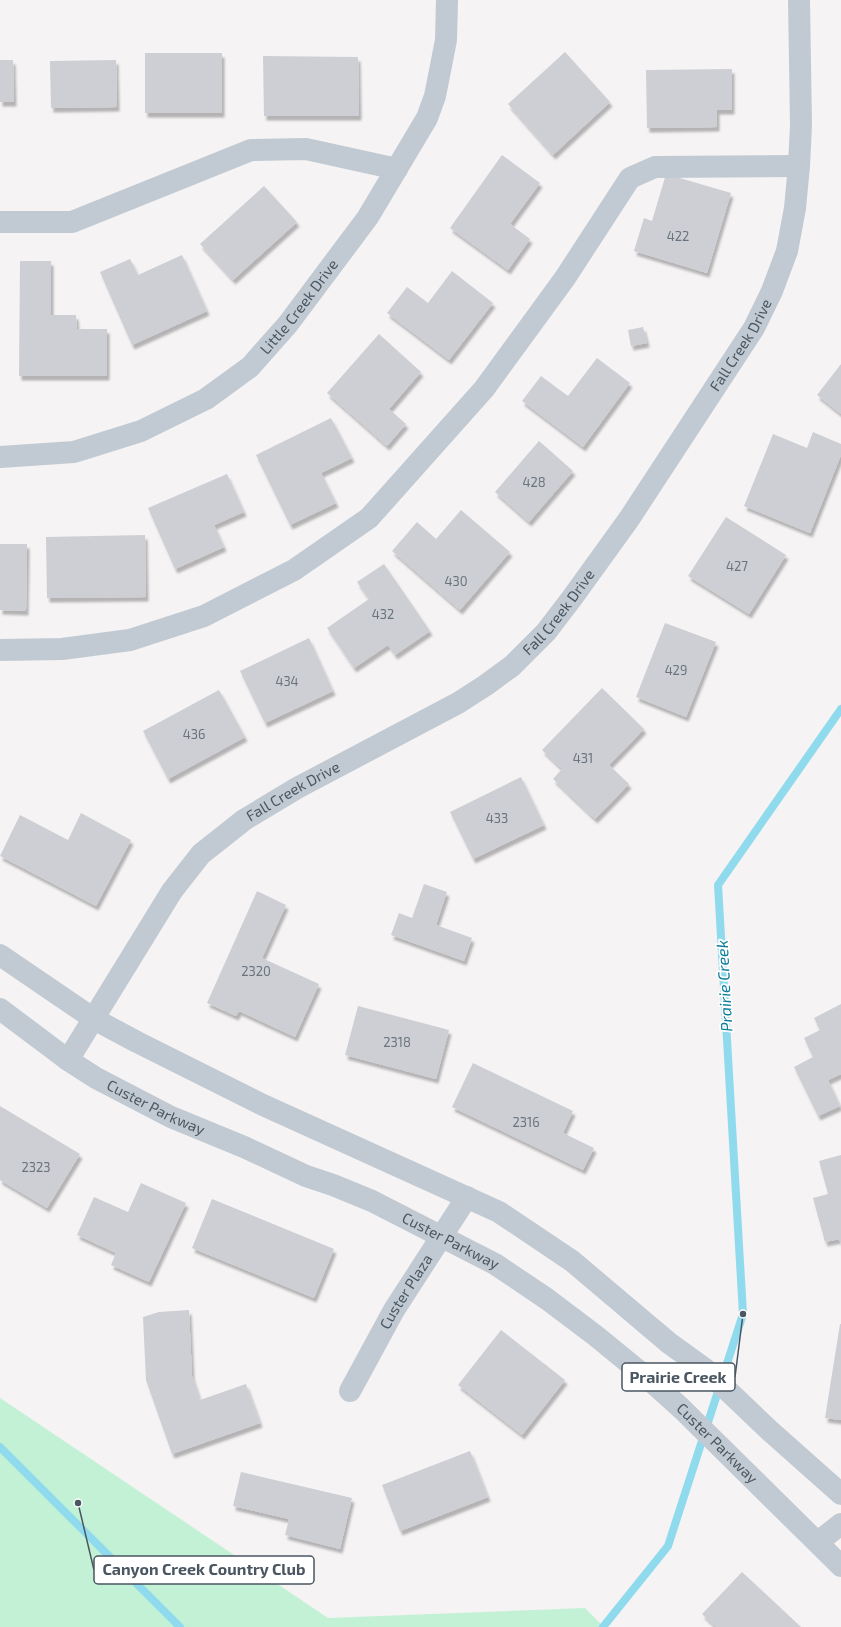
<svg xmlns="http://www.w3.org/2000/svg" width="841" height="1627" viewBox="0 0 841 1627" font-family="'Exo 2',sans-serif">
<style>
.green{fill:#c3f1d5}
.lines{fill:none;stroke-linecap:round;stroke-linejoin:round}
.stream{stroke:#90daee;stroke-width:8}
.building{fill:#cdcfd5;filter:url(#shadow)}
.minor{stroke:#c1cad2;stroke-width:22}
.labels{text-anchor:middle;stroke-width:3.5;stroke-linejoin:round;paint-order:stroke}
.number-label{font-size:13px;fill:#6b747e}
.street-label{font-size:15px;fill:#4a5661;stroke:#fff}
.water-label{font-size:16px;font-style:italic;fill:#0c7c9b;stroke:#fff}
.leader{fill:none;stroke:#4a5661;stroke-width:1.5}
.callout-dot{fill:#4a5661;stroke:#fff;stroke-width:1.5}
.callout{fill:#fff;stroke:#4a5661;stroke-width:1.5}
.callout-label{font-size:16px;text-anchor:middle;font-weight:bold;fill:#4a5661}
</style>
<defs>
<filter id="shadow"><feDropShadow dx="2.5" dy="4.5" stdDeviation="1" flood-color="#0004"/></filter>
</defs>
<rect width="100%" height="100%" fill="#f5f3f3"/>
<!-- green -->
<polygon class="green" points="0,1398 328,1618 585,1608 604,1627 0,1627"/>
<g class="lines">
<!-- stream -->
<g class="stream">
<polyline points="0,1447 180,1627"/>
<polyline points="603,1627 668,1546 743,1314 718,885 841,709"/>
</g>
</g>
<!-- building -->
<g class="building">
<polygon points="565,52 610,102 553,155 508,104"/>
<rect x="145" y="53" width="77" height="60"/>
<polygon points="263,56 358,57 359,116 264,116"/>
<polygon points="0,60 13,60 14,102 0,102"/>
<polygon points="116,60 117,107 51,108 50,61"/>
<polygon points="732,69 732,110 717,110 717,127 647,128 646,70"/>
<polygon points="502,155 540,183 510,224 530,239 508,270 450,228"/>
<polygon points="666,174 731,193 707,273 634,251 644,218 652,221"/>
<polygon points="264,186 297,222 233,280 200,244"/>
<polygon points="182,255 207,311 132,345 100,272 130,259 138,275"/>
<polygon points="20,261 51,261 51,315 76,315 77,329 107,329 107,376 19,376"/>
<polygon points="452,271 493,303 449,360 387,313 407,287 428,303"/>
<polygon points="643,327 647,343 631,346 628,330"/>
<polygon points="379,334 421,372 389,409 406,424 387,446 327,393"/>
<polygon points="597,358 630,383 583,447 522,401 541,376 568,396"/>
<polygon points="841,364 841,414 817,395"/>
<polygon points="331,418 352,458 321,473 336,503 290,525 256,455"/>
<polygon points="813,432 841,444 841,455 810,533 744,506 773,434 807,448"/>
<polygon points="539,441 573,471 529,522 495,492"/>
<polygon points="227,474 244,512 214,525 224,547 175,569 148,508"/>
<polygon points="461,510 510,552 460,610 392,551 417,522 436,539"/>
<polygon points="726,517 786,555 749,614 688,576"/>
<polygon points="145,535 146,597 47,598 46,537"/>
<polygon points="0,544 27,544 26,611 0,610"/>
<polygon points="384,564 430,631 395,655 388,645 354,668 327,628 369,599 357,582"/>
<polygon points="665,623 716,642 686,717 636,697"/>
<polygon points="309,638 333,691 265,723 240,671"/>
<polygon points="602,688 644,729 609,765 629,784 595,819 553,779 562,769 542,750"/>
<polygon points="219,690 245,737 168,779 143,731"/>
<polygon points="521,777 544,825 473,859 450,812"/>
<polygon points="81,813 131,840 96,906 0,856 20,815 68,840"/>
<polygon points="424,884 447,892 436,925 472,938 464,961 391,935 399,913 412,918"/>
<polygon points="257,891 286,905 262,958 319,984 295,1037 239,1011 236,1016 207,1003"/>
<polygon points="841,1004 841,1074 828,1080 840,1106 818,1116 794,1067 813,1057 804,1038 820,1030 814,1018"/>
<polygon points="358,1006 449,1030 436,1079 345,1055"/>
<polygon points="473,1063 573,1111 563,1133 594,1148 583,1170 452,1107"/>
<polygon points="0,1106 80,1154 47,1208 0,1180"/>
<polygon points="841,1155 841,1244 839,1239 825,1242 813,1198 828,1194 819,1161"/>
<polygon points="141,1183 186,1203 149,1282 111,1265 116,1253 77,1235 94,1197 128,1212"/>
<polygon points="212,1199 334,1249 314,1298 192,1248"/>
<polygon points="189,1310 192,1376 200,1400 246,1384 260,1423 172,1454 146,1380 143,1317 159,1312"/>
<polygon points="840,1324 841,1324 841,1420 825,1418"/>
<polygon points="501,1330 565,1380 522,1435 458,1385"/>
<polygon points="470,1451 488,1497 400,1531 382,1485"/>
<polygon points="241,1472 352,1498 340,1549 285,1535 289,1519 233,1506"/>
<polygon points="742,1572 801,1627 716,1627 702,1614"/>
</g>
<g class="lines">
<!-- minor -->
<g class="minor">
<polyline points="0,222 72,222 251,150 306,149 397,169"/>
<path id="s1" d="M0,457L74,452L141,431L206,399L250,367L288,324L368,217L427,118L435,96L446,40L447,0"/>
<polyline points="0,650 62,649 130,640 204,616 294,570 369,518 484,389 565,278 630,178 655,167 799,166"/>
<polyline points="0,955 94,1019 137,1042 263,1105 499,1212 572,1261 669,1343 705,1369 769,1430 841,1494"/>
<path id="s2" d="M0,1009L68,1060L96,1078L171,1117L244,1147L306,1176L333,1185L372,1201L495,1264L547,1299L596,1336L651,1381L682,1409L841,1566"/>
<path id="s3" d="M68,1060L172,891L201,854L244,820L297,788L458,703L486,685L512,666L546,632L572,598L629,519L754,328L772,291L787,251L795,208L799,166L801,125L799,0"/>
<path id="s4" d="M350,1391L394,1310L467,1197"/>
<polyline points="818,1542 841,1524"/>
</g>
</g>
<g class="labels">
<!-- number labels -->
<g class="number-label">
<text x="678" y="241">422</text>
<text x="534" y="487">428</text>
<text x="737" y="571">427</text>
<text x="456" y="586">430</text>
<text x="383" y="619">432</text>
<text x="676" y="675">429</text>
<text x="287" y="686">434</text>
<text x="194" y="739">436</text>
<text x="583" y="763">431</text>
<text x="497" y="823">433</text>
<text x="256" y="976">2320</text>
<text x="397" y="1047">2318</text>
<text x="526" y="1127">2316</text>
<text x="36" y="1172">2323</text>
</g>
<!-- street labels -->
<g class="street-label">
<text dy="5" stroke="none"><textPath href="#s1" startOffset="349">Little Creek Drive</textPath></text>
<text dy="5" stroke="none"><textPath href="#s3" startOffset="1005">Fall Creek Drive</textPath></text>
<text dy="5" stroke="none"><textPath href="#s3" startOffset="681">Fall Creek Drive</textPath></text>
<text dy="5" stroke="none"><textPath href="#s3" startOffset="357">Fall Creek Drive</textPath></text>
<text dy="5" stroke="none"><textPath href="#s2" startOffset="185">Custer Parkway</textPath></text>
<text dy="5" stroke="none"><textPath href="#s2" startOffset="509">Custer Parkway</textPath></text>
<text dy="5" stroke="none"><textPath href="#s4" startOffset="114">Custer Plaza</textPath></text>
<text dy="5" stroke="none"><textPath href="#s2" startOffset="845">Custer Parkway</textPath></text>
</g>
<!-- water labels -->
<g class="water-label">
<text transform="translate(724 986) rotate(-93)" y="6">Prairie Creek</text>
</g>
</g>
<!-- callouts -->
<path class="leader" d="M743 1314L735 1377M78 1503L94 1570"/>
<g class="callout-dot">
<circle cx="743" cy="1314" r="4"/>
<circle cx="78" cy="1503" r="4"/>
</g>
<g class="callout">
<rect x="622" y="1363" width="113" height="28" rx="4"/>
<rect x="94" y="1556" width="220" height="28" rx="4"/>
</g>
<g class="callout-label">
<text x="678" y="1383">Prairie Creek</text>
<text x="204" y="1575">Canyon Creek Country Club</text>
</g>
</svg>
